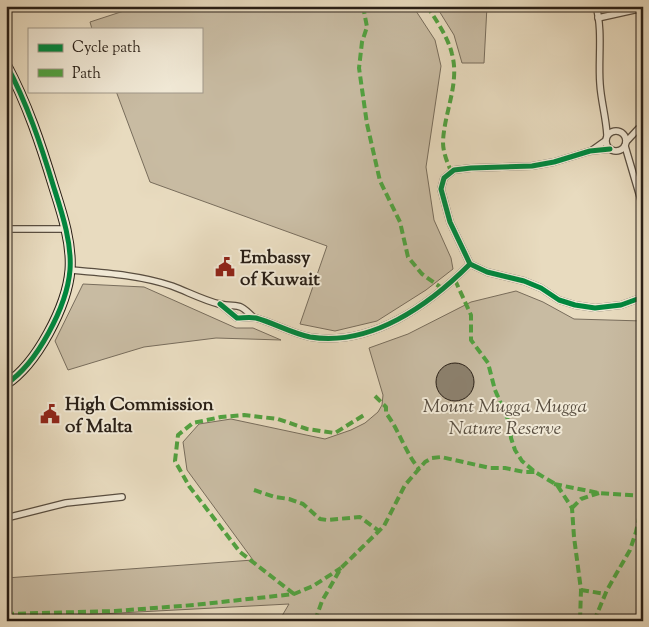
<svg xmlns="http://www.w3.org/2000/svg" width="649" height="627" viewBox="0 0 649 627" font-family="'Sorts Mill Goudy',serif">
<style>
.green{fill:#c8bba2;stroke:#786d5c}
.building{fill:#8c816e;stroke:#291f16}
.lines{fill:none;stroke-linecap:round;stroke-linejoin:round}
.street-casing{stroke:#594e40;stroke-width:8}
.secondary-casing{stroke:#291f16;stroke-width:11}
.street{stroke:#f0e8d5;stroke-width:5.5}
.secondary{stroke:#f0e8d5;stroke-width:9}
.quiet{stroke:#51a240;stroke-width:4;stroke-dasharray:8 4;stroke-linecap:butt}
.cycleway-casing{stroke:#f0e8d5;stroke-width:8}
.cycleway{stroke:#00873e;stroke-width:5}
.labels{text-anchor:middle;stroke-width:4;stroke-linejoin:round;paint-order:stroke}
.poi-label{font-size:19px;font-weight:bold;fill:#291f16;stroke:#f0e8d5;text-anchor:start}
.park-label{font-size:19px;font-style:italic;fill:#594e40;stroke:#f0e8d5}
</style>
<rect width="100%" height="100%" fill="#e8dbbf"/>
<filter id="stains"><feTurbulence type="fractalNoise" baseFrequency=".004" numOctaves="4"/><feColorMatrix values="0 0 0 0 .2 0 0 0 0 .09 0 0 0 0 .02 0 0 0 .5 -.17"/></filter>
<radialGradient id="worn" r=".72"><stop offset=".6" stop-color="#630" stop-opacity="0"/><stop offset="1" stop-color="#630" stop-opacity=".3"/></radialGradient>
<!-- green -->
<g class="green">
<polygon points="139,6 264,6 277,11 332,11 355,6 399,6 416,11 435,40 441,66 426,167 434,220 451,258 453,269 426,290 377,321 335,331 300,324 327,246 150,182 116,91 201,91 201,29 92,29 90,22"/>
<polygon points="436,6 487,6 484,63 462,63 454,35"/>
<polygon points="83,284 144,287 236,328 253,328 281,340 216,338 144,347 68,370 55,341"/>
<polygon points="516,291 543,302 574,319 643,321 643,621 279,621 289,604 6,619 6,578 253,560 187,470 183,442 199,424 231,419 325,439 351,430 365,423 378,412 382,405 383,395 369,348 408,334 471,302"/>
</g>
<!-- building -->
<circle class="building" cx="455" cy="382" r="19"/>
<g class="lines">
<defs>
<g id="street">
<path d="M596,6C603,31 598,59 600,84C601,101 606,117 607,135"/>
<polyline points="598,18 643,8"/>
<circle cx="616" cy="141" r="10"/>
<polyline points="626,142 638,129 643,126"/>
<polyline points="625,146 643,207"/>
<polyline points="610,149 590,151 554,162 532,166 471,168 454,170 444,178 441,189 450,222 470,264 487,272 524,281 541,288 559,300 575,305 595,308 621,305 643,297"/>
<polyline points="591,151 605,141"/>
<polyline points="6,229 65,229"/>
<path d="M70,270C105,273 139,275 172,286C188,292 203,300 219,304C239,308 237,301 253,317"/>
<path d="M220,304L237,318C243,318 249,317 256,318C274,323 291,333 310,337C371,347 429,305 470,264"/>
<polyline points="6,518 66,503 122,497"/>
</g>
<path id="secondary" d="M6,64C27,103 41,145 54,188C62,213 72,243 70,270C67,306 37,364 6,384"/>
</defs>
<!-- street casing -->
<use href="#street" class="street-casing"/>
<!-- secondary casing -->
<use href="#secondary" class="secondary-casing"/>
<!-- street -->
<use href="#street" class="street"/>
<!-- secondary -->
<use href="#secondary" class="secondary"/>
<!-- quiet -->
<g class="quiet">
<polyline points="363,6 367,27 362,42 359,68 367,124 380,181 400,222 408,257 422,274 443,289"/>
<path d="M427,6C436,20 448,37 452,54C460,83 444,113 443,142C443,152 447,162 451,171"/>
<polyline points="455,280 471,315 471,340 488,363 495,390 510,424 511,438 515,450 522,461 535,472 557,485 572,508 574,537 581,590 580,621"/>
<path d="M375,396L386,407V413C399,430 405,452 419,469"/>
<polyline points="554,484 599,493 643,496"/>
<polyline points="254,490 275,497 289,499 303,504 320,519 327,520 360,517 379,531"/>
<polyline points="572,508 581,499 599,493"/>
<polyline points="639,518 640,496"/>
<polyline points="581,590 606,594"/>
<polyline points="294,594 240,552 189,486 175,461 178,435 193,423 221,417 244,415 278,419 307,429 335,433 364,415"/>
<polyline points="6,614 115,611 194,605 294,594 313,586 341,568"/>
<polyline points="315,621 322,601 341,568 384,526 405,485 425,462 432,458 441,457 490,468 505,468 524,472 535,472"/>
<polyline points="594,621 607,590 630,550 636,532 639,518 643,515"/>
</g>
<defs>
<g id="cycleway">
<path d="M6,64C27,103 41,145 54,188C62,213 72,243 70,270C67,306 37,364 6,384"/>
<polyline points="610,149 590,151 554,162 532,166 471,168 454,170 444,178 441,189 450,222 470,264 487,272 524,281 541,288 559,300 575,305 595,308 621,305 643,297"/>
<path d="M220,304L237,318C243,318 249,317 256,318C274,323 291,333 310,337C371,347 429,305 470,264"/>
</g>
</defs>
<!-- cycleway casing -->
<use href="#cycleway" class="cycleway-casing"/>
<!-- cycleway -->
<use href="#cycleway" class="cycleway"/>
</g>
<!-- icons -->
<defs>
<symbol id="civic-bare" viewBox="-9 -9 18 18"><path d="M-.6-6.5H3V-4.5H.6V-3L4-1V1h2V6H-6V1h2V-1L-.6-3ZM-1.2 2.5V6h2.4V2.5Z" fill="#8f2418" stroke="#f0e8d5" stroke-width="2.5" paint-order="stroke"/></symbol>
</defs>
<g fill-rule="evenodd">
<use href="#civic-bare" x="211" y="253" width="28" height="28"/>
<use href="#civic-bare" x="36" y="400" width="28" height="28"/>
</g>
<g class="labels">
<!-- poi labels -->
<g class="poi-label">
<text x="240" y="263">Embassy<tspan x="240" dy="22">of Kuwait</tspan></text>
<text x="65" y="410">High Commission<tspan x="65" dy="22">of Malta</tspan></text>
</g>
<!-- park labels -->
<g class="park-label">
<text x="505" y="412">Mount Mugga Mugga<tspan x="505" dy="22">Nature Reserve</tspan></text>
</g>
</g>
<!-- margin -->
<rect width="649" height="627" fill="none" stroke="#e8dbbf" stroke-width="25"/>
<rect x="8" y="8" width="634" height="612" fill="none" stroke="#291f16" stroke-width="2.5"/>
<rect x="12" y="12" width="624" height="602" fill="none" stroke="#291f16"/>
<!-- legend -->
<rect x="28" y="28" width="175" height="65" fill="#f0e8d5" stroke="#a09889"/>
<rect x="38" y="44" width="25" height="8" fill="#00873e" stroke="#a09889"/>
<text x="72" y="52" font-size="15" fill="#291f16">Cycle path</text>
<rect x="38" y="69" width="25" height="8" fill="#51a240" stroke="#a09889"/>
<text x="72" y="78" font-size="15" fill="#291f16">Path</text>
<rect width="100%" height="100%" filter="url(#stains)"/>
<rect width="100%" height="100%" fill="url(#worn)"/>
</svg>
